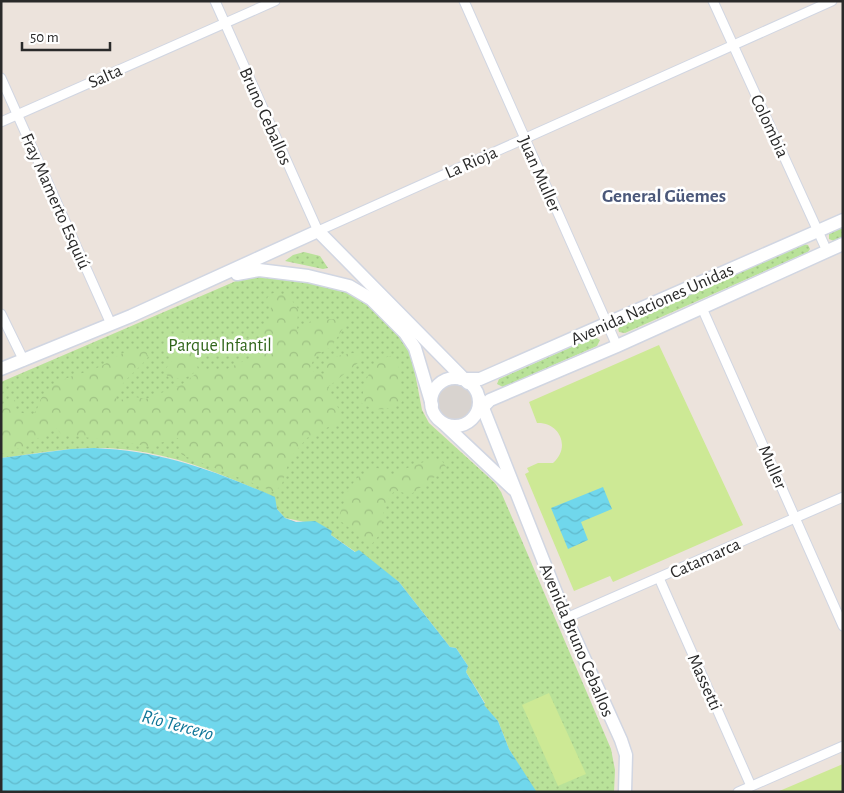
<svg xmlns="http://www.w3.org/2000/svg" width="844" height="793" viewBox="0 0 844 793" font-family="'Alegreya Sans',sans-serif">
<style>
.grass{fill:url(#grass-dots)}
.forest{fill:url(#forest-crowns)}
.pitch{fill:#cde995}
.plaza{fill:#d8d3cf}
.water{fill:url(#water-waves)}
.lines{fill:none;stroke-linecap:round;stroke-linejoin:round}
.minor-casing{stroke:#d1d6e2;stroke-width:11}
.secondary-casing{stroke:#d1d6e2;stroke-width:15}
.minor{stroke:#fff;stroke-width:9}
.secondary{stroke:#fff;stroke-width:12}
.labels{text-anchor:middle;stroke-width:5;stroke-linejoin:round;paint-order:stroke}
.street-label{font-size:18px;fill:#2a2a2a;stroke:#fff}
.park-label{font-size:18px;fill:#31661b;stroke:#fff}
.neighbourhood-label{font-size:19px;font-weight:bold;fill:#4b587a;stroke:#fff}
.water-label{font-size:19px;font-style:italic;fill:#107698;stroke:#fff}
</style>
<defs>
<pattern id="grass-dots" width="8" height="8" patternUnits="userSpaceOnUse" patternTransform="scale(1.25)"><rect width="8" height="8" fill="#b9e299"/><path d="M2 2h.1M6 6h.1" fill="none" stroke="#9fc284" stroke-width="1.8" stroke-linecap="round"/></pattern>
<pattern id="forest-crowns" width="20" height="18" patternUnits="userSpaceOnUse" patternTransform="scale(1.25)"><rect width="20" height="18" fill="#b9e299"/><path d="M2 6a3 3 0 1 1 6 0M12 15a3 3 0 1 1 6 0" fill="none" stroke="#9fc284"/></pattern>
<pattern id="water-waves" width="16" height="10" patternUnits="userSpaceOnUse" patternTransform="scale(1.25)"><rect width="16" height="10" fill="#70d7ec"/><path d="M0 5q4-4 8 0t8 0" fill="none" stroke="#61b9cb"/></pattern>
</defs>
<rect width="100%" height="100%" fill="#ece3dc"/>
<!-- grass -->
<g class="grass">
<polygon points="843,226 843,237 834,241 829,239 829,232"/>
<polygon points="803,244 808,245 810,249 808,252 625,333 619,332 618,328 621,325"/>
<polygon points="304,252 320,256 328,268 323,269 285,261 293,255"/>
<path d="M250,275L286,278L354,292L397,329L411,352L422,410L429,423L495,483L501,492L611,749L615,770L614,792H535L509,749L498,721L483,705L485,703L466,672L468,666L456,648L450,647L399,582L331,535L305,522L285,518L277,509L274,497C228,477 181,456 130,450C87,444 44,452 1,458V382Z"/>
<polygon points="594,337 600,340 597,346 503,387 497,384 499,379"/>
</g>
<!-- forest -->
<g class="forest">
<path d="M273,293L289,296L298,309L297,332L312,320L342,319L346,324L331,347L315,356L310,368L315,373L326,374V362C337,355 351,351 364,354V358L327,388L341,413L338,422L307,438L290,458L282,484L275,492L182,455L179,449L181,444L178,438L149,446L76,436H63L56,428L23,447L1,454V407L11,399L15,400L16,409L22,413L33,414C39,409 38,403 42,397C44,393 50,389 53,386C68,374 87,374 103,365C117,357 128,346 146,350L148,357C137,372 122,379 115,398L120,400L135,397L146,399L181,385L201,370H225L258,354L260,330L269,321L271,307L267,298Z"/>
<path d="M178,332L187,333L198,369C188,378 182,380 169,378L164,371L177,354V348L170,351L162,345Z"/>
<path d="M395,355L399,368L402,402C387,411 376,412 361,403C365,381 369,359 395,355Z"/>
<path d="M432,457L442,461L447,468L410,495L395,490L389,498L382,517L381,533L371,545L338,519L349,488L359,476L377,468L392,475C406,466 421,466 432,457Z"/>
</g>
<!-- pitch -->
<g class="pitch">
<path d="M659,345L743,525L613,582L610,576L574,591L525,474L529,472L527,468L538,463H553C571,448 560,422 537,423L529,402Z"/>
<polygon points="549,693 586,774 558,786 522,705"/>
<polygon points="843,764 843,792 777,792"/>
</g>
<!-- plaza -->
<circle class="plaza" cx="455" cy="402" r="18"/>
<!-- water -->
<g class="water">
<path d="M94,448C163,451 212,470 275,497L277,509L285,518L296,522L315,521L332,531L331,535L355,552L359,550L399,582L450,647L456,648L468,666L466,672L485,704L484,705L498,721L509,749L536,791L1,792V458L71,449Z"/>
<polygon points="603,487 612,509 581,522 588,540 568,549 551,508"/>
</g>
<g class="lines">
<defs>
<g id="minor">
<polyline points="215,1 318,231 832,1"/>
<polyline points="464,1 617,346"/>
<polyline points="713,1 827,251"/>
<polyline points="1,78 111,324"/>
<polyline points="1,122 275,1"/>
<polyline points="702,308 843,626"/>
<polyline points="1,314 24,361"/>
<polyline points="659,578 751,786"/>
<polyline points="566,618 843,497"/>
<polyline points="738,792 843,746"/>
</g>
<g id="secondary">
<polyline points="237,274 259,270 308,276 349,286 371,299 405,333 415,348 432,405"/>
<polyline points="1,369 131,316 318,231 468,383"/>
<circle cx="455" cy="402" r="24"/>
<polyline points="461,379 480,379 843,220"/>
<polyline points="479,398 566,618 621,740 626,755 625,792"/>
<polyline points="477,413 490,400 617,346 843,244"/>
<polyline points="444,424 513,489"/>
</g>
</defs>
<!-- minor casing -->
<use href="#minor" class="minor-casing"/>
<!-- secondary casing -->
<use href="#secondary" class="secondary-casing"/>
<!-- minor -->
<use href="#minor" class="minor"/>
<!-- secondary -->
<use href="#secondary" class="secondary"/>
</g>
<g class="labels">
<!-- street labels -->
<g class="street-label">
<text transform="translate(105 76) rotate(-24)" y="6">Salta</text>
<text transform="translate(266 116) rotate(66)" y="6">Bruno Ceballos</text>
<text transform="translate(770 126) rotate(65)" y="6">Colombia</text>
<text transform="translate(471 162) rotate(-24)" y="6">La Rioja</text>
<text transform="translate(540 174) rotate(66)" y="6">Juan Muller</text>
<text transform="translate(56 201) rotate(66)" y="6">Fray Mamerto Esquiú</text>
<text transform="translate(652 304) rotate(-24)" y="6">Avenida Naciones Unidas</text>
<text transform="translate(773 467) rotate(66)" y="6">Muller</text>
<text transform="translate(705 558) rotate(-24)" y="6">Catamarca</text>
<text transform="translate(577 640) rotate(67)" y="6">Avenida Bruno Ceballos</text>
<text transform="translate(705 682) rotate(66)" y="6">Massetti</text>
</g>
<!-- park labels -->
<g class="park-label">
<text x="220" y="351">Parque Infantil</text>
</g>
<!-- neighbourhood labels -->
<g class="neighbourhood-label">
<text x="664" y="202">General Güemes</text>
</g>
<!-- water labels -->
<g class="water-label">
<text transform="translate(178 724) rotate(15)" y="7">Río Tercero</text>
</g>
</g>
<!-- border -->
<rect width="844" height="793" fill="none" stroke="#2a2a2a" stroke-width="5"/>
<!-- scale -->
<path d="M22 42v8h88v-8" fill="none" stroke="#2a2a2a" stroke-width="2.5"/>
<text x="30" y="42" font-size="15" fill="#2a2a2a" stroke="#ffffff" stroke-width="4" paint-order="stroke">50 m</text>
</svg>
